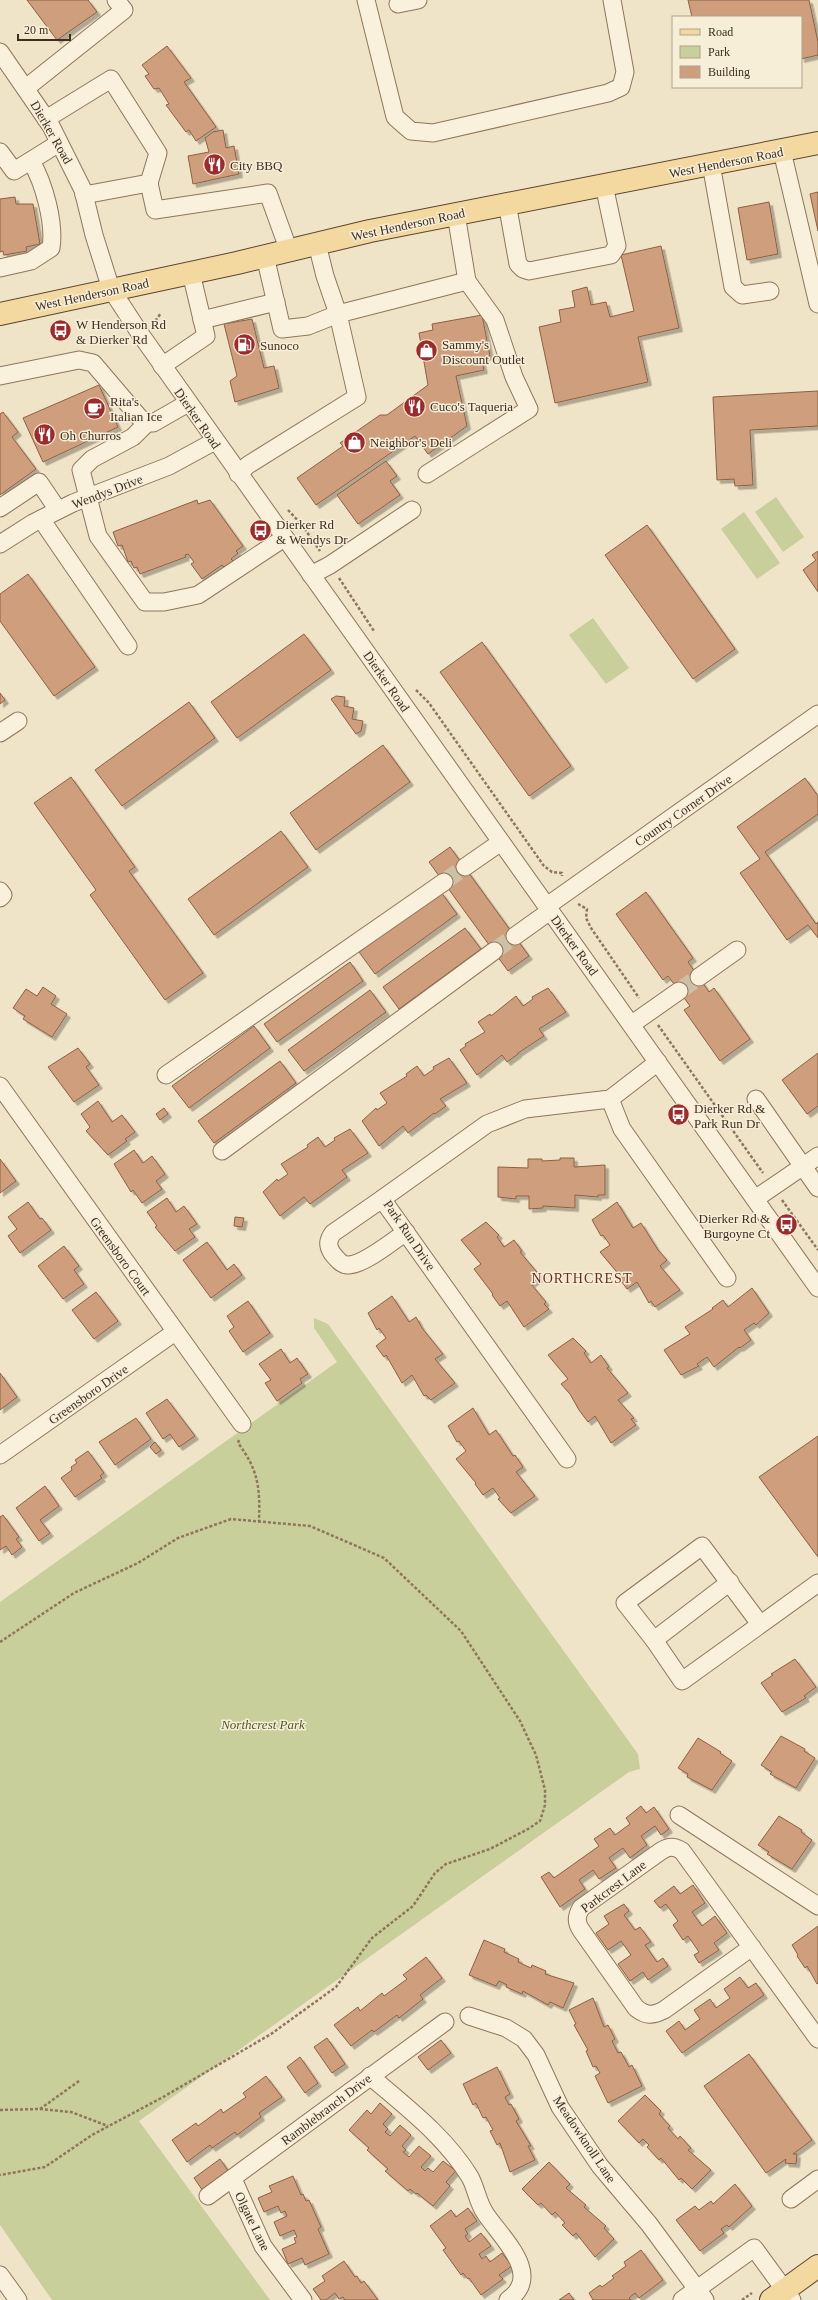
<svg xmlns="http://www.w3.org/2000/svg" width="818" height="2300" viewBox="0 0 818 2300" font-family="Georgia,serif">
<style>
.green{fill:#c9cf9b}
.building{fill:#cf9f7d;stroke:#8d5f41;filter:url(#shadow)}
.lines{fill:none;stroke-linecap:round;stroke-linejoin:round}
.minor-tunnel{stroke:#ccc0a6;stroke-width:17;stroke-dasharray:17 8;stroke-linecap:butt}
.minor-casing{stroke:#8d765c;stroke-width:19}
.major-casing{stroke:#5b4430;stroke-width:24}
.path{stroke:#8d765c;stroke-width:2.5;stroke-dasharray:3 2;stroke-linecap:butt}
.minor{stroke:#faf1dc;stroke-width:17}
.major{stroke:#f3d9a0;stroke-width:22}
.labels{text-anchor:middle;stroke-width:3;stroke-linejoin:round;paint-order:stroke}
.street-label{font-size:13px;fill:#3d2e20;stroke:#f7eed8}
.poi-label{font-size:13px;fill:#3d2e20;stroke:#f7eed8;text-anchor:start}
.park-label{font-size:13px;font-style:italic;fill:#4d5a26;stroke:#f7eed8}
.neighbourhood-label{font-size:14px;letter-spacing:1px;fill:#6b2e1e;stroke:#f7eed8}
</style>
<defs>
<filter id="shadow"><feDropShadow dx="3.5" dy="3.5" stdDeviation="0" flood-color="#0004"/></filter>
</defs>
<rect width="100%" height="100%" fill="#f0e4c8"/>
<!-- green -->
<g class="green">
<polygon points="776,497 804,537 783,552 755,512"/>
<polygon points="744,512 780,563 757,579 721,529"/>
<polygon points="593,618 629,668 606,684 569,635"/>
<polygon points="314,1318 328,1324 638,1754 640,1769 629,1772 139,2121 270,2300 52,2300 0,2225 0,1602 337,1362 314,1328"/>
</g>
<!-- building -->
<g class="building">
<polygon points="27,0 88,0 97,12 57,40"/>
<polygon points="688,0 809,0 818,42 818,55 801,59 801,17 692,17"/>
<polygon points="167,46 191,78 184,82 216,127 196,141 189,130 186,132 166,105 169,104 159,88 154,89 145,76 149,74 142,65"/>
<polygon points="223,130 226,148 234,146 239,174 193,184 188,156 209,152 205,138 213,132"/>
<polygon points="818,192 818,231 810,194"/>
<polygon points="15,197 16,204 33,204 40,244 26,247 27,251 4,255 3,251 0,252 0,199"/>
<polygon points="769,202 778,254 747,260 738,208"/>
<polygon points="661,246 679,328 638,337 648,382 555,403 539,327 561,322 559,310 575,307 572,291 587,287 591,305 606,302 610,317 634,311 621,255"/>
<polygon points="482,315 490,356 481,358 484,370 456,376 467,426 428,454 415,436 316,505 297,478 343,446 340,443 380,415 387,415 428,385 419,333 433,330 432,324"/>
<polygon points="252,319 264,368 274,366 279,388 235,402 230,381 237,376 224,324"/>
<polygon points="99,385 118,427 43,462 23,418"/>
<polygon points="818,391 818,426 750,430 753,485 735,486 734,479 717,480 713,397"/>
<polygon points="3,412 18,432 12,437 36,469 0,495 0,414"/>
<polygon points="386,461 397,476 390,481 400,495 358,524 337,495"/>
<polygon points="197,500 198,504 210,500 243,546 236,551 238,553 231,559 233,561 224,567 222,565 202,579 191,564 194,562 188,554 185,555 186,557 140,574 137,567 134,568 131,561 128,562 122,545 118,546 113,532"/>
<polygon points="647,525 735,649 693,679 605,555"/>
<polygon points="818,551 818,592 803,570 816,560 812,555"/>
<polygon points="28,574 95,667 54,696 0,621 0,594"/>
<polygon points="304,634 331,670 237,738 211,702"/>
<polygon points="482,642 571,766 529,796 440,672"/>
<polygon points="0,693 5,700 0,704"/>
<polygon points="336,696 345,697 344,706 354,708 352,719 363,721 361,731 356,734 331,699"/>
<polygon points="189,702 215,738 122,806 95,770"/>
<polygon points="383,745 410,782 316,850 290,813"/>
<polygon points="71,777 135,867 129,871 203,973 165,1000 90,895 96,890 34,803"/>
<polygon points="805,778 818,796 818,814 765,852 816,924 818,922 818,938 808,925 787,940 740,873 760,859 737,827"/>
<polygon points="281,831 308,867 214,935 188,899"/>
<polygon points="450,847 529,956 508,971 429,862"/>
<polygon points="441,892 457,914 375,974 359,952"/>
<polygon points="646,892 693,958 688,962 709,992 714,988 750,1039 720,1061 684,1010 690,1006 668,976 663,980 616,914"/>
<polygon points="465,928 481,949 399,1009 383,987"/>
<polygon points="350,962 363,981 277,1042 264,1024"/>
<polygon points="43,987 56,996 51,1004 67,1014 52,1037 23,1019 25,1016 13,1008 26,989 37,996"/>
<polygon points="548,988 566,1012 539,1029 544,1036 518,1053 518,1054 507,1062 502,1055 477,1075 460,1050 466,1046 465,1044 485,1032 478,1022 490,1014 491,1016 516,996 523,1006 533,999 532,997"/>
<polygon points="370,990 386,1012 304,1071 288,1050"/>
<polygon points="254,1026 270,1048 189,1108 172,1086"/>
<polygon points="78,1048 90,1064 86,1067 99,1085 74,1102 48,1067"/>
<polygon points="818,1053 818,1106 807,1114 782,1080"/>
<polygon points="449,1058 467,1083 440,1099 446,1106 435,1114 434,1113 408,1133 403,1126 379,1146 362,1121 376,1108 377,1110 387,1103 380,1093 407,1076 406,1074 417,1066 424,1076 434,1069 433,1067"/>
<polygon points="280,1061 296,1083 214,1143 198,1121"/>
<polygon points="98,1101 112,1122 122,1115 135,1132 125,1139 127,1141 108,1155 86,1131 90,1127 81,1114"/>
<polygon points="164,1108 168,1114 160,1120 156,1114"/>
<polygon points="350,1129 368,1153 342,1170 347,1177 321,1196 310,1204 304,1197 280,1216 263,1192 277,1179 278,1181 288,1174 281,1164 308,1147 307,1145 318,1137 325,1147 335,1140 334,1138"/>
<polygon points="134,1150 143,1163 152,1156 165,1174 156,1181 162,1189 142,1203 133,1190 131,1192 114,1164"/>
<polygon points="560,1158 574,1158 574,1167 605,1165 605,1195 598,1195 598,1197 575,1195 575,1208 543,1206 543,1208 529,1209 529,1196 516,1196 516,1199 498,1197 498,1167 528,1168 528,1159 542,1159 542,1161 560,1160"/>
<polygon points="0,1159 16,1181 0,1193"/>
<polygon points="167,1198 176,1212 184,1206 197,1224 189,1229 195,1237 175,1251 155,1227 157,1226 147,1212"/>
<polygon points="28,1202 40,1219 42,1218 51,1230 20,1253 8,1236 17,1229 8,1217"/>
<polygon points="617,1202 633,1228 641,1223 658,1250 667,1260 660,1266 680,1290 655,1307 651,1301 649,1303 637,1282 627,1289 619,1278 621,1277 600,1252 610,1245 603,1235 601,1236 592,1220"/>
<polygon points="235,1217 244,1218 242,1227 234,1226"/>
<polygon points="486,1222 499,1235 497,1237 504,1247 514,1240 522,1251 520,1252 541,1277 531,1284 546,1302 544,1304 549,1309 524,1327 507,1301 500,1306 492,1295 493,1294 474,1269 481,1264 461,1240"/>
<polygon points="207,1242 227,1270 234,1264 242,1275 211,1298 183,1260"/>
<polygon points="64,1246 79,1266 74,1270 84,1284 63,1299 38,1266"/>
<polygon points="752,1288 769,1313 756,1325 754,1323 744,1330 751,1340 740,1348 739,1347 714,1367 707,1357 697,1364 699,1366 681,1375 664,1350 690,1334 685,1327 713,1309 712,1308 723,1300 728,1307"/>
<polygon points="96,1292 118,1321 94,1339 72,1310"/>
<polygon points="392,1296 409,1322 416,1317 422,1328 443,1354 435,1359 455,1383 431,1400 426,1395 424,1396 412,1375 402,1383 386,1355 384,1357 376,1346 386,1338 379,1328 377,1330 368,1313"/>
<polygon points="248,1301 270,1333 243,1352 229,1331 234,1327 227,1316"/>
<polygon points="573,1338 586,1351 584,1353 591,1363 601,1355 609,1367 607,1368 628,1393 618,1400 634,1418 631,1419 636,1425 611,1443 595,1416 588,1422 579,1410 570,1394 561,1384 568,1379 548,1355"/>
<polygon points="281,1349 290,1363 297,1358 308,1374 300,1379 302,1383 277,1401 265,1383 271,1380 259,1364"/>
<polygon points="0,1373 17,1397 0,1410"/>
<polygon points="167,1399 195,1436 179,1447 170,1434 163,1439 146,1413"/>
<polygon points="473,1408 489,1435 496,1430 513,1456 515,1455 523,1467 516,1472 535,1496 511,1513 498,1499 500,1498 493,1488 483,1495 475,1484 476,1483 456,1459 466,1451 459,1441 457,1442 448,1426"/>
<polygon points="136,1418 151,1439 115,1465 99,1442"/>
<polygon points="818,1436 818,1557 759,1477"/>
<polygon points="155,1442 161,1450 156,1454 150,1447"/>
<polygon points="88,1451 104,1473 100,1476 102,1478 75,1497 61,1478 72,1470 71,1467 77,1463 75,1460"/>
<polygon points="45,1486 59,1506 40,1520 50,1533 39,1541 16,1508"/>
<polygon points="3,1515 19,1537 16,1539 22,1547 12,1555 6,1546 0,1550 0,1517"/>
<polygon points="795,1659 816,1687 804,1696 806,1698 782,1712 761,1683 773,1675 771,1674"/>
<polygon points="781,1736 805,1749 804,1751 815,1758 796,1788 770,1774 772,1772 761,1765"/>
<polygon points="698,1738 721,1752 720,1753 732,1761 712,1790 687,1777 688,1774 678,1768"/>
<polygon points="641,1806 646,1813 654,1807 669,1829 661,1835 655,1826 641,1836 647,1845 630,1858 623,1848 609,1858 616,1868 599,1879 593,1870 579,1880 585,1889 560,1907 541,1877 549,1872 554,1878 599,1846 594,1839 610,1828 615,1835 630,1824 626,1818"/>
<polygon points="779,1816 802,1830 801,1832 812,1840 792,1869 767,1854 769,1852 758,1845"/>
<polygon points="693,1885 705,1903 692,1912 702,1926 715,1916 727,1933 714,1943 719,1950 699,1963 694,1955 699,1952 688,1936 683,1940 673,1925 678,1921 666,1904 660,1908 654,1901 674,1886 680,1894"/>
<polygon points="624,1904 629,1911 624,1915 635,1930 640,1927 651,1942 645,1945 657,1962 663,1958 668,1966 648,1980 643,1972 630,1981 618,1964 631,1955 621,1941 608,1950 596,1933 609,1924 604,1916"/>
<polygon points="818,1926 818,1983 817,1984 807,1966 805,1968 797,1956 798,1955 792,1945"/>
<polygon points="484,1940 505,1949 504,1952 519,1959 518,1962 531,1968 532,1965 546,1971 545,1974 574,1983 563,2008 550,2002 548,2005 523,1991 522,1994 506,1987 507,1985 499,1981 496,1986 469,1975"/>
<polygon points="426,1957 442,1978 420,1995 423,1999 399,2018 397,2015 374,2032 372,2030 351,2046 334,2025 358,2007 360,2011 382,1993 384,1996 407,1979 403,1975"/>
<polygon points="740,1977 748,1988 756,1983 764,1995 682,2053 666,2031 679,2021 685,2030 700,2019 694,2010 710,1999 716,2008 730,1998 724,1989"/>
<polygon points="593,1998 604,2027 608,2025 615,2039 612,2041 618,2053 621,2052 629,2067 632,2065 642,2086 608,2103 595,2076 600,2073 596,2066 593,2067 586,2051 588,2050 574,2025 576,2024 569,2010"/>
<polygon points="327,2038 345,2064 332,2073 314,2047"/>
<polygon points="441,2040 451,2053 428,2070 418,2057"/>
<polygon points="749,2054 812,2140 793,2154 797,2154 796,2164 785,2163 786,2159 766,2173 704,2086"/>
<polygon points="300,2057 318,2083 305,2093 287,2067"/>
<polygon points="497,2067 510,2094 505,2097 509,2105 511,2104 519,2119 516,2121 531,2146 528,2146 535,2160 510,2172 500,2143 497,2145 490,2131 493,2130 486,2117 483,2118 476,2103 473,2105 463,2084"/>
<polygon points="266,2076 282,2097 259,2113 261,2117 237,2135 235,2132 212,2148 210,2145 187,2162 172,2140 196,2123 198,2126 221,2109 223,2113 246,2097 243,2093"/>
<polygon points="645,2095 661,2111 659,2114 670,2126 668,2128 678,2139 680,2136 691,2148 688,2150 711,2170 692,2189 681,2178 679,2180 661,2158 659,2160 647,2147 649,2145 643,2139 639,2143 618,2121"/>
<polygon points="380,2103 392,2114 383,2124 388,2129 385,2132 390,2136 400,2125 411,2135 402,2146 406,2150 403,2152 409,2157 419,2146 431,2156 421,2167 425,2171 428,2168 433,2172 443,2161 456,2171 446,2182 450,2186 433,2206 417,2193 416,2194 410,2189 408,2191 385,2171 388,2169 367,2150 369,2148 349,2130 367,2110 371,2114"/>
<polygon points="220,2159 229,2172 203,2191 194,2178"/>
<polygon points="549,2162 570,2184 566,2188 586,2205 584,2207 606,2226 604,2228 614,2239 595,2257 576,2233 573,2236 562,2225 565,2223 555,2212 552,2215 541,2203 538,2205 522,2189"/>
<polygon points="293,2176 301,2195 303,2194 306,2201 309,2200 321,2227 318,2229 329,2254 305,2265 302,2258 288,2264 282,2249 296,2243 294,2238 297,2237 294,2230 280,2236 274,2222 287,2216 285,2211 281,2213 278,2206 264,2212 258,2198 272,2192 269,2186"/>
<polygon points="735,2184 752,2206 729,2227 727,2225 721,2229 724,2233 700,2251 676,2220 695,2206 699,2210 711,2201 713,2204"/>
<polygon points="468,2208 477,2221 465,2229 468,2234 465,2236 469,2242 481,2233 491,2246 479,2254 482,2259 486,2256 490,2262 502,2253 512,2266 499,2275 503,2279 481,2295 469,2278 468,2279 463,2273 461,2275 443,2250 446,2248 430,2226 451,2210 456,2217"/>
<polygon points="641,2250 663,2280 639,2298 635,2293 629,2298 631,2300 593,2300 589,2293 600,2285 602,2287 614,2278 612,2276 626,2266 624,2262"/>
<polygon points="344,2261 355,2277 357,2276 361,2283 364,2281 378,2300 345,2300 343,2297 339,2299 335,2293 326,2300 321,2300 313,2289 325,2281 322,2276"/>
<polygon points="569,2293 574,2300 559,2300"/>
</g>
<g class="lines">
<!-- minor-tunnel -->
<g class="minor-tunnel">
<polyline points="444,882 465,867"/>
<polyline points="494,951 515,936"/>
<polyline points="679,991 699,977"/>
</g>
<defs>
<g id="minor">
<polyline points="366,0 395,117 411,131 433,133 608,93 621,87 625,72 612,0"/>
<polyline points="398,4 418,0"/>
<polyline points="0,52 51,126 83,190 94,235 111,289 141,335 818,1288"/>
<polyline points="26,88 124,10 116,0"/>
<polyline points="46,119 111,79 158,153 149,183"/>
<polyline points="782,151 818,304"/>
<polyline points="0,152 14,171 59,143"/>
<polyline points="711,164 733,287 742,295 770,291"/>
<polyline points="84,195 149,183 155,210 268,193 289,251"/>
<polyline points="507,203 518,264 523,269 529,271 611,255 617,246 604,185"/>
<polyline points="265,256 282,329 308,326 338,314 467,281"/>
<path d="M0,268L31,261L51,248C55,223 44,183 31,161"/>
<polyline points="202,320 276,302"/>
<polyline points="162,366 206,336 191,273"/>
<polyline points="0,376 79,360 93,363 139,417 147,423 153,423 188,403"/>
<polyline points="147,423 133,437 92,459 81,470 98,536 145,602 164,602 198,595 284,538"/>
<polyline points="238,474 248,465 357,397 338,314 325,276 317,244"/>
<polyline points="427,474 529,409 514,377 495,320 467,281 456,214"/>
<polyline points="0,508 39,482 58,510"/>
<polyline points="41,519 128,646"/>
<polyline points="0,544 33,523 73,503 169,466 215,441"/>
<polyline points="311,575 330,565 412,510"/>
<polyline points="0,733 18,721"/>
<polyline points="465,867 501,842"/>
<polyline points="0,891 3,895 0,898"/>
<polyline points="547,906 818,714"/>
<polyline points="515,936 550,911"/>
<polyline points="699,977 737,950"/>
<polyline points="632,1024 679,991"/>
<polyline points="166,1075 444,882"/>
<polyline points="0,1086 242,1424"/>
<polyline points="610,1099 622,1129 727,1278"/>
<polyline points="756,1099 818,1188"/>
<polyline points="222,1151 494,951"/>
<path d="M382,1199L333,1233C328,1240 327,1245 332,1253C336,1258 342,1266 349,1265C365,1264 393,1241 406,1232"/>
<polyline points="755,1199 818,1156"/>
<polyline points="0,1455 175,1332"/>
<polyline points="567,1459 382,1199 487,1124 525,1109 610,1099 658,1062"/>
<polyline points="760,1624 702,1546 625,1603 654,1640 682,1681 818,1583"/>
<polyline points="654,1640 730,1582"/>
<polyline points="679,1815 818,1906"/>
<path d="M752,1947L664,2010C652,2016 646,2016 636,2008L581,1930C576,1922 576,1917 581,1908L661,1851C669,1846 674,1846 682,1851L818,2039"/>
<polyline points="469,2016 506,2028 524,2039 536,2055 560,2107 600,2166 649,2224 705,2300"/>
<path d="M370,2076C406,2107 445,2136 470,2177C476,2188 478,2203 485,2213C501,2238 544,2274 508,2300"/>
<polyline points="233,2179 263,2246 303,2300"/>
<polyline points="208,2196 445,2022"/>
<polyline points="791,2199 818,2179"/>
<polyline points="0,2275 18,2300"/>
<polyline points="682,2300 754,2248 792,2300"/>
</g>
<g id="major">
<polyline points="0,314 237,263 370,231 818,143"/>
<polyline points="771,2300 818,2266"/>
</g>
</defs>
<!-- minor casing -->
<use href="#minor" class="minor-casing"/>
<!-- major casing -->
<use href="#major" class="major-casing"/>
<!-- path -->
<g class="path">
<polyline points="156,326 156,320 161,313"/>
<polyline points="288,510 302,525 320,551"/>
<polyline points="339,578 374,631"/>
<polyline points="416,690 429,703 544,866 552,872 562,873 562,876"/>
<polyline points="578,904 587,909 586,918 591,928 639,998"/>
<polyline points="658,1025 763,1173"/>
<polyline points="782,1200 818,1250"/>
<path d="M239,1440L238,1443C259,1471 260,1488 259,1522"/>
<polyline points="0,1642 74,1593 138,1563 178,1538 231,1519 310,1526 384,1558 461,1631 520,1721 536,1755 545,1790 545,1805 540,1821 528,1829 490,1849 446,1864 435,1873 413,1906 372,1938 336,1987 271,2034 165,2096 92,2135 45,2167 0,2175"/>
<polyline points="40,2109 79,2081"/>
<polyline points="0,2110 39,2109 71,2112 108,2126"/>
<polyline points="742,2300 752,2293"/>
</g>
<!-- minor -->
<use href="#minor" class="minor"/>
<!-- major -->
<use href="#major" class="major"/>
</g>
<!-- icons -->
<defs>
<symbol id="restaurant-disc" viewBox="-11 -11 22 22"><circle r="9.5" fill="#9e2a2b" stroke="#f7eed8"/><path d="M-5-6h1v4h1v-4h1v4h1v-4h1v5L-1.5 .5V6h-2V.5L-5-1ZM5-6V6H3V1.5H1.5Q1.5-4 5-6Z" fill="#fff"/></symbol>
<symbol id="bus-disc" viewBox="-11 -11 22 22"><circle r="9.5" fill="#9e2a2b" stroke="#f7eed8"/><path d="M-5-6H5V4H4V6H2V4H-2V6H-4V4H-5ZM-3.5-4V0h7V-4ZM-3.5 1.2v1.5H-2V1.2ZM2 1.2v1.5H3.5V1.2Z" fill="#fff"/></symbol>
<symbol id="fuel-disc" viewBox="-11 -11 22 22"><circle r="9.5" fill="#9e2a2b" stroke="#f7eed8"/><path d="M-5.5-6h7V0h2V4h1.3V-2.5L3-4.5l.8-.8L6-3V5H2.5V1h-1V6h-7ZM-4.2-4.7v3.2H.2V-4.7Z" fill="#fff"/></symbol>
<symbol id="shop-disc" viewBox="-11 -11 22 22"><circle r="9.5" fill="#9e2a2b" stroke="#f7eed8"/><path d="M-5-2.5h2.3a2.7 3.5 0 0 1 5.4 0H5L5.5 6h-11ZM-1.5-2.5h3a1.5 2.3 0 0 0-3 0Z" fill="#fff"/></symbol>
<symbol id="cafe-disc" viewBox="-11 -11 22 22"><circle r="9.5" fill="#9e2a2b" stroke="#f7eed8"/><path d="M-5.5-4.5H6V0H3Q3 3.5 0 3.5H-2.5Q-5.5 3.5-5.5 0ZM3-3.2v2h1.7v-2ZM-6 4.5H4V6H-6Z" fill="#fff"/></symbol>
</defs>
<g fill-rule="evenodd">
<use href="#restaurant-disc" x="202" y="152" width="25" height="25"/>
<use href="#bus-disc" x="48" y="318" width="25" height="25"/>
<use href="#fuel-disc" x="232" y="332" width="25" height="25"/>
<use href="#shop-disc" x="414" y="338" width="25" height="25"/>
<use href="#restaurant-disc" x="402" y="394" width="25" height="25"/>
<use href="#cafe-disc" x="82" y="396" width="25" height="25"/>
<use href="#restaurant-disc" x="32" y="422" width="25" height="25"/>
<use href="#shop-disc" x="342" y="430" width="25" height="25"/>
<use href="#bus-disc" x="248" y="518" width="25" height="25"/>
<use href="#bus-disc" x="666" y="1102" width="25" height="25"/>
<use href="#bus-disc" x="774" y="1212" width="25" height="25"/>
</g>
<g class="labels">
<!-- street labels -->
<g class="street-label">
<text transform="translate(52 132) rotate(60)" y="5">Dierker Road</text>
<text transform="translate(726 162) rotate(-11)" y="5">West Henderson Road</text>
<text transform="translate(408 224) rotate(-12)" y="5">West Henderson Road</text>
<text transform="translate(92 294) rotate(-12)" y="5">West Henderson Road</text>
<text transform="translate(198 418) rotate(55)" y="5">Dierker Road</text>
<text transform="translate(107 491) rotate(-21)" y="5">Wendys Drive</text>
<text transform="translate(387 681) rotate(55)" y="5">Dierker Road</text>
<text transform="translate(683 810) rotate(-35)" y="5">Country Corner Drive</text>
<text transform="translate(575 945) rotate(54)" y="5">Dierker Road</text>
<text transform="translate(410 1235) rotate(56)" y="5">Park Run Drive</text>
<text transform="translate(121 1256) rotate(54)" y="5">Greensboro Court</text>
<text transform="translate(88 1394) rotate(-35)" y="5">Greensboro Drive</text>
<text transform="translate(613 1886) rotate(-37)" y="5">Parkcrest Lane</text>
<text transform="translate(326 2109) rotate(-37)" y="5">Ramblebranch Drive</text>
<text transform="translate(585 2139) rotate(56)" y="5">Meadowknoll Lane</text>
<text transform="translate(253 2221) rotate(64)" y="5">Olgate Lane</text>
</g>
<!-- poi labels -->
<g class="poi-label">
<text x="230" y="170">City BBQ</text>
<text x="76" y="329">W Henderson Rd<tspan x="76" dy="15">&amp; Dierker Rd</tspan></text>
<text x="442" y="349">Sammy's<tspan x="442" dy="15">Discount Outlet</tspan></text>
<text x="260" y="350">Sunoco</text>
<text x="110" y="406">Rita's<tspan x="110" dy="15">Italian Ice</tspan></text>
<text x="430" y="411">Cuco's Taqueria</text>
<text x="60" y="440">Oh Churros</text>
<text x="370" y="447">Neighbor's Deli</text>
<text x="276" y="529">Dierker Rd<tspan x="276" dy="15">&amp; Wendys Dr</tspan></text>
<text x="694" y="1113">Dierker Rd &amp;<tspan x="694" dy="15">Park Run Dr</tspan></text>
<text x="770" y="1223" text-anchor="end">Dierker Rd &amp;<tspan x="770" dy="15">Burgoyne Ct</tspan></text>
</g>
<!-- park labels -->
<g class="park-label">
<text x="263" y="1729">Northcrest Park</text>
</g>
<!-- neighbourhood labels -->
<g class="neighbourhood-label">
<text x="582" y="1283">NORTHCREST</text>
</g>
</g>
<!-- legend -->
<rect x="672" y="16" width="130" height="72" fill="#f7eed8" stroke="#ada18e"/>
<rect x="680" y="29" width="20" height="6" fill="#f3d9a0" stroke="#ada18e"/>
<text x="708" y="36" font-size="12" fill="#3d2e20">Road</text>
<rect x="680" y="46" width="20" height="12" fill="#c9cf9b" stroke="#ada18e"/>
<text x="708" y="56" font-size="12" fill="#3d2e20">Park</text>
<rect x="680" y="66" width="20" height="12" fill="#cf9f7d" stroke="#ada18e"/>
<text x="708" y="76" font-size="12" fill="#3d2e20">Building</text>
<!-- scale -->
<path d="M18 34v6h52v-6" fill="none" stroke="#3d2e20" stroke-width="2"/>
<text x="24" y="34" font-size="12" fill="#3d2e20" stroke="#f7eed8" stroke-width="3" paint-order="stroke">20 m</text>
</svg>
